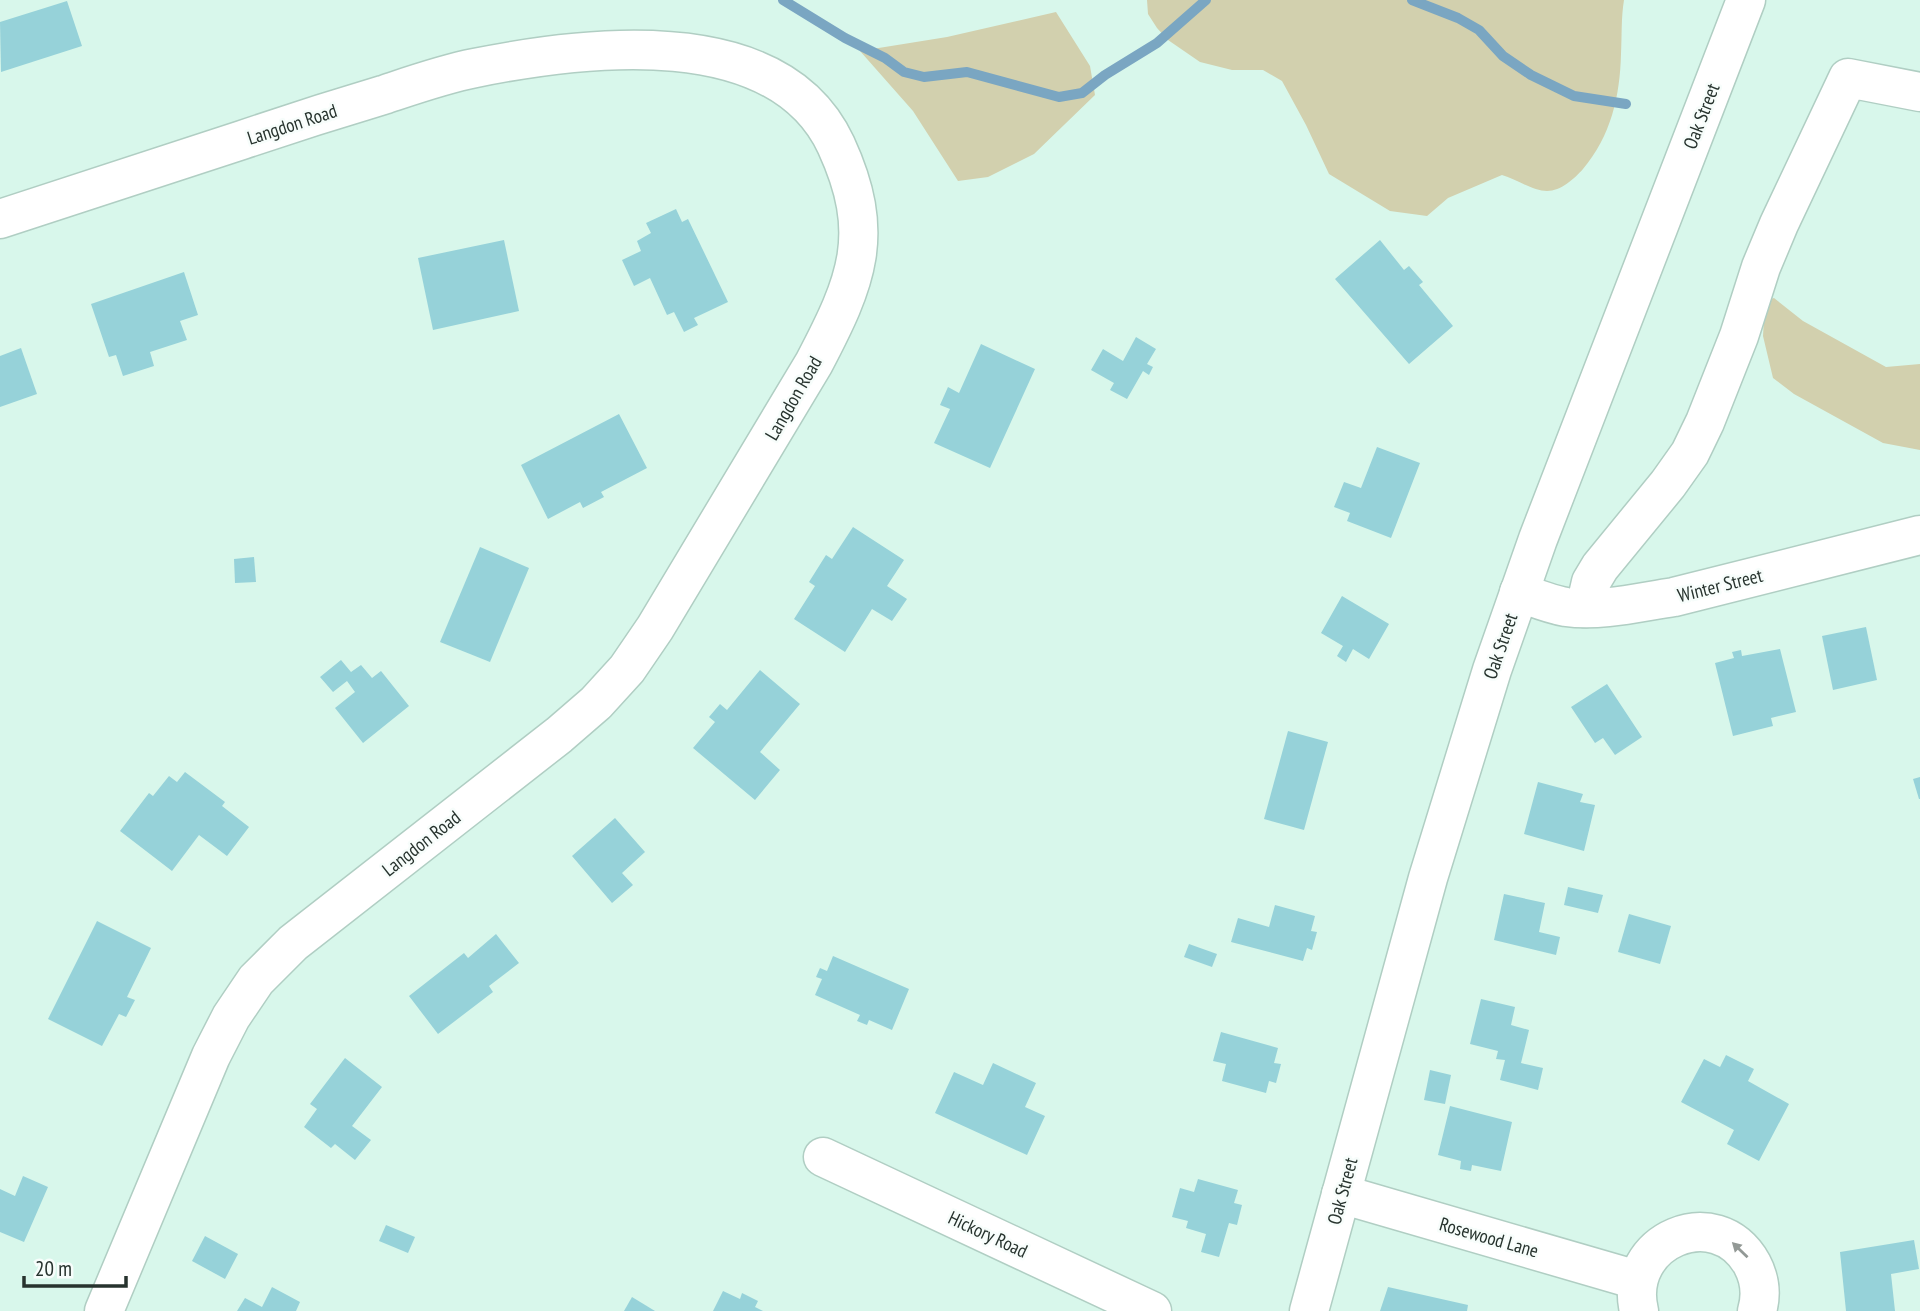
<svg xmlns="http://www.w3.org/2000/svg" width="1920" height="1311" viewBox="0 0 1920 1311" font-family="'PT Sans Narrow',sans-serif">
<style>
.green{fill:#d2d0ae}
.lines{fill:none;stroke-linecap:round;stroke-linejoin:round}
.stream{stroke:#7aa6c2;stroke-width:10}
.building{fill:#96d2d9}
.minor-casing{stroke:#b0cec3;stroke-width:41}
.major-casing{stroke:#b0cec3;stroke-width:41}
.minor{stroke:#fff;stroke-width:38}
.major{stroke:#fff;stroke-width:38}
.oneway{fill:#939996}
.labels{text-anchor:middle;stroke-width:5;stroke-linejoin:round;paint-order:stroke}
.street-label{font-size:19px;fill:#27332e;stroke:#f7fdfb}
</style>
<rect width="100%" height="100%" fill="#d8f7eb"/>
<!-- green -->
<g class="green">
<path d="M1147,0H1624C1621,18 1622,36 1621,54C1620,96 1611,136 1583,169C1574,179 1561,191 1547,191C1533,191 1516,179 1502,175L1448,198L1427,216L1390,211L1329,174L1306,125L1282,81L1263,70H1232L1200,62L1168,40L1157,28L1148,14Z"/>
<polygon points="1056,12 1090,66 1095,95 1034,154 988,177 958,181 913,111 860,51 947,37"/>
<polygon points="1774,298 1803,321 1886,367 1920,364 1920,450 1883,443 1794,394 1773,378 1763,336 1765,301"/>
</g>
<g class="lines">
<!-- stream -->
<g class="stream">
<polyline points="783,0 845,38 885,58 904,72 924,77 967,72 1059,97 1082,93 1105,75 1157,43 1206,0"/>
<polyline points="1412,0 1458,18 1479,30 1503,56 1531,75 1574,96 1626,104"/>
</g>
</g>
<!-- building -->
<g class="building">
<polygon points="67,1 82,46 1,72 0,22"/>
<polygon points="676,209 682,222 688,219 728,302 694,318 698,325 684,332 674,312 667,315 650,278 634,286 622,260 641,251 637,241 651,233 646,223"/>
<polygon points="504,240 519,311 433,330 418,258"/>
<polygon points="1380,240 1404,270 1409,266 1423,282 1419,285 1453,326 1409,364 1335,279"/>
<polygon points="184,272 198,315 180,321 187,340 150,352 154,366 123,376 116,355 109,357 91,304"/>
<polygon points="1136,337 1156,349 1147,364 1153,367 1149,375 1143,371 1127,399 1110,390 1114,383 1091,370 1103,349 1123,361"/>
<polygon points="981,344 1035,369 990,468 934,443 950,409 940,405 948,387 959,393"/>
<polygon points="21,348 37,394 0,407 0,356"/>
<polygon points="619,414 647,468 601,492 604,497 583,508 580,502 548,519 521,465"/>
<polygon points="1377,447 1420,463 1391,538 1347,521 1350,513 1334,507 1344,482 1361,488"/>
<polygon points="853,527 904,560 887,586 907,599 892,621 872,609 845,652 794,619 815,586 809,582 826,555 832,559"/>
<polygon points="480,547 529,568 490,662 440,642"/>
<polygon points="254,557 256,582 235,583 234,559"/>
<polygon points="1342,596 1389,624 1369,659 1353,649 1346,662 1337,656 1343,646 1321,633"/>
<polygon points="1866,627 1877,680 1833,690 1822,636"/>
<polygon points="1780,649 1796,712 1771,718 1773,726 1733,736 1715,663 1734,658 1732,652 1741,650 1742,656"/>
<polygon points="341,660 351,672 361,665 372,678 381,671 409,706 363,743 335,708 355,692 347,681 333,692 320,677"/>
<polygon points="760,670 800,704 760,752 780,770 755,800 693,748 715,722 709,717 720,704 727,710"/>
<polygon points="1607,684 1642,737 1615,755 1603,738 1595,743 1571,707"/>
<polygon points="1288,731 1328,742 1304,830 1264,819"/>
<polygon points="185,772 225,802 222,806 249,827 227,856 199,835 172,871 120,831 149,793 153,796 169,776 177,782"/>
<polygon points="1920,777 1920,799 1919,799 1913,779"/>
<polygon points="1538,782 1583,794 1580,802 1595,805 1584,851 1524,834"/>
<polygon points="615,818 645,852 622,873 633,885 612,903 572,856"/>
<polygon points="1568,887 1603,895 1598,913 1564,905"/>
<polygon points="1504,894 1545,903 1539,932 1560,937 1556,955 1494,940"/>
<polygon points="1275,905 1315,916 1311,931 1317,932 1312,950 1307,948 1303,961 1231,942 1238,918 1269,927"/>
<polygon points="1629,914 1671,926 1660,964 1618,952"/>
<polygon points="97,921 151,948 127,997 135,1000 126,1017 119,1014 102,1046 48,1019"/>
<polygon points="496,934 519,963 489,986 493,992 438,1034 409,996 464,953 468,958"/>
<polygon points="1189,944 1217,954 1212,967 1184,957"/>
<polygon points="833,956 909,989 892,1030 869,1020 867,1025 857,1021 860,1015 815,995 822,979 816,977 820,968 827,971"/>
<polygon points="1481,999 1515,1007 1511,1025 1529,1030 1521,1063 1543,1068 1538,1090 1500,1080 1505,1060 1496,1059 1498,1051 1470,1044"/>
<polygon points="1221,1032 1278,1048 1274,1063 1281,1064 1276,1083 1269,1081 1266,1093 1222,1081 1226,1064 1213,1061"/>
<polygon points="1726,1055 1754,1069 1748,1081 1789,1104 1759,1161 1727,1144 1734,1130 1681,1102 1704,1059 1720,1067"/>
<polygon points="345,1058 382,1087 352,1126 371,1140 355,1160 335,1144 331,1148 304,1127 317,1109 310,1104"/>
<polygon points="993,1063 1036,1083 1025,1107 1045,1116 1027,1155 935,1113 954,1072 983,1085"/>
<polygon points="1430,1070 1451,1075 1445,1104 1424,1100"/>
<polygon points="1450,1106 1512,1122 1501,1171 1472,1165 1471,1171 1460,1169 1461,1161 1438,1155"/>
<polygon points="23,1176 48,1187 24,1242 0,1232 0,1189 15,1196"/>
<polygon points="1198,1179 1238,1190 1234,1203 1242,1205 1237,1225 1229,1223 1219,1257 1201,1252 1206,1234 1186,1228 1188,1221 1172,1217 1180,1188 1194,1192"/>
<polygon points="386,1225 415,1237 408,1253 379,1241"/>
<polygon points="205,1236 238,1254 225,1279 192,1261"/>
<polygon points="1914,1240 1919,1269 1891,1274 1895,1311 1846,1311 1840,1252"/>
<polygon points="272,1287 300,1302 296,1311 237,1311 245,1298 262,1307"/>
<polygon points="1388,1287 1468,1305 1467,1311 1380,1311"/>
<polygon points="723,1291 740,1299 742,1293 758,1301 755,1307 763,1311 713,1311"/>
<polygon points="632,1297 655,1311 624,1311"/>
</g>
<g class="lines">
<defs>
<g id="minor">
<path d="M0,219C81,192 162,166 242,140C289,124 336,109 383,95C413,85 444,74 475,68C584,46 778,21 836,145C877,234 857,281 814,363L655,628L627,669L596,703L559,735L293,943L256,980L231,1017L211,1056L104,1311"/>
<path d="M1519,592C1534,598 1549,604 1566,607C1601,612 1640,602 1674,597L1920,535"/>
<polyline points="1585,608 1591,582 1600,567 1668,484 1690,453 1705,422 1739,336 1761,267 1779,224 1848,78 1920,92"/>
<polyline points="823,1157 1152,1311"/>
<polyline points="1341,1194 1637,1280"/>
<path d="M1639,1311C1622,1241 1716,1200 1752,1264C1760,1279 1762,1294 1757,1311"/>
</g>
<polyline id="major" points="1309,1311 1428,878 1492,670 1538,539 1746,0"/>
</defs>
<!-- minor casing -->
<use href="#minor" class="minor-casing"/>
<!-- major casing -->
<use href="#major" class="major-casing"/>
<!-- minor -->
<use href="#minor" class="minor"/>
<!-- major -->
<use href="#major" class="major"/>
</g>
<!-- one-way arrows -->
<defs><path id="oneway-solid" d="M-6-.8H1V-3.2L6.5 0L1 3.2V.8H-6Z" transform="scale(1.75)"/></defs>
<use class="oneway" href="#oneway-solid" transform="translate(1740 1250) rotate(-136)"/>
<g class="labels">
<!-- street labels -->
<g class="street-label">
<text transform="translate(1701 116) rotate(-69)" y="7">Oak Street</text>
<text transform="translate(292 124) rotate(-18)" y="7">Langdon Road</text>
<text transform="translate(793 398) rotate(-60)" y="7">Langdon Road</text>
<text transform="translate(1720 585) rotate(-14)" y="7">Winter Street</text>
<text transform="translate(1500 646) rotate(-71)" y="7">Oak Street</text>
<text transform="translate(421 843) rotate(-38)" y="7">Langdon Road</text>
<text transform="translate(1342 1191) rotate(-75)" y="7">Oak Street</text>
<text transform="translate(988 1234) rotate(25)" y="7">Hickory Road</text>
<text transform="translate(1489 1237) rotate(16)" y="7">Rosewood Lane</text>
</g>
</g>
<!-- scale -->
<path d="M24 1276v10h102v-10" fill="none" stroke="#27332e" stroke-width="3.5"/>
<text x="35" y="1276" font-size="21" fill="#27332e" stroke="#f7fdfb" stroke-width="5" paint-order="stroke">20 m</text>
</svg>
